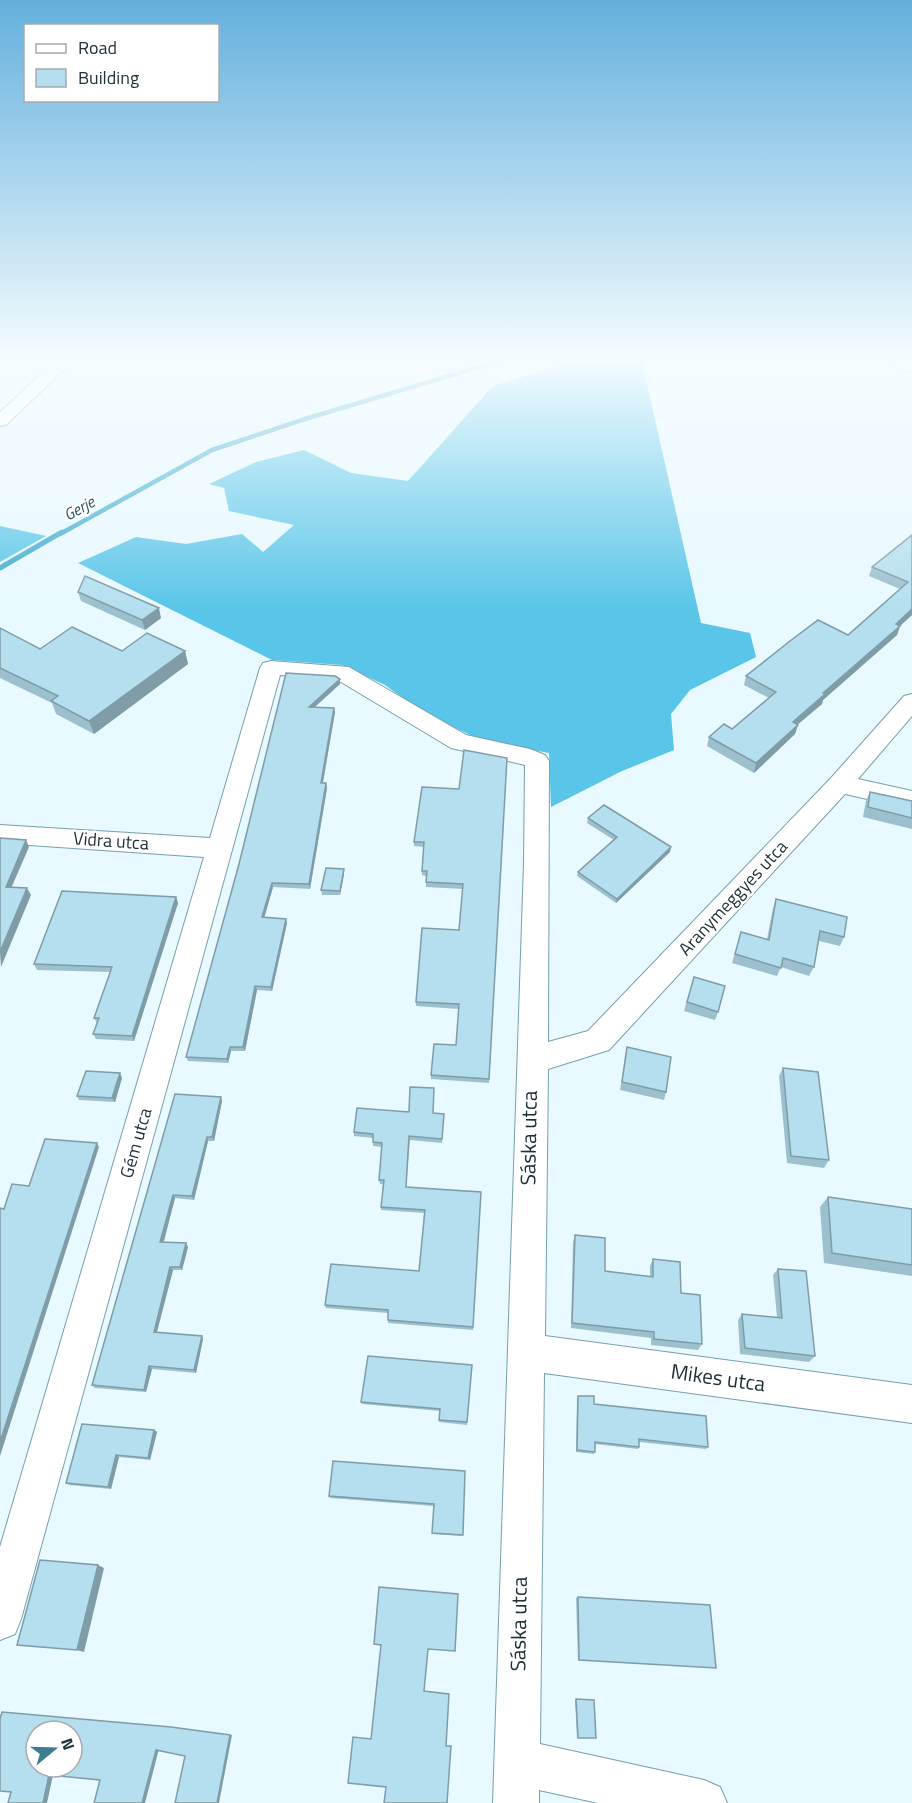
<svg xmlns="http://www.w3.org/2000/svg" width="912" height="1803" viewBox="0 0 912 1803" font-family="'Titillium Web',sans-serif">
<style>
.forest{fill:#59c5e8}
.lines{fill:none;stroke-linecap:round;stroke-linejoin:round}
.stream-far1{stroke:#3baacd;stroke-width:4.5}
.stream{stroke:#3baacd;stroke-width:5}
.minor-casing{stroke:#779fae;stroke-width:2}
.minor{fill:#fff;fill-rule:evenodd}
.wall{fill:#9cc0ce}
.shaded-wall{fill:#7f9ca7}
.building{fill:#b5dfef;stroke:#7f9ca7;stroke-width:1.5;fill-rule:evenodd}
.labels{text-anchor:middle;stroke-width:4.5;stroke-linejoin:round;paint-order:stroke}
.far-water-label{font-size:16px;font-style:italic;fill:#2a5867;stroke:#fff}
.street-label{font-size:18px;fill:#1d2e34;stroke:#fff}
.near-street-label{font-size:21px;fill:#1d2e34;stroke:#fff}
</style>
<rect width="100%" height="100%" fill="#e8f9ff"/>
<!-- forest -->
<g class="forest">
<polygon points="582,359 642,362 701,623 750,633 756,657 690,690 671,714 674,750 622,771 551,807 549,753 481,740 425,714 385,685 342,665 272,660 78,563 136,537 186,544 242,534 263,552 294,525 229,511 224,488 209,484 256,462 304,450 351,473 408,481 493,386"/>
<polygon points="0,526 46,536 0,562"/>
</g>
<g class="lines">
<!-- stream-far1 -->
<polyline class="stream-far1" points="60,534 212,450 308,418 512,357"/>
<!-- stream -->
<polyline class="stream" points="0,568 62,532"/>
<defs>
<g id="minor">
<polygon points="60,357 77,357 6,425 0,426 0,412"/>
<polygon points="876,357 898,357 912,363 912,373 879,360"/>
<polygon points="271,661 349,667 466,735 530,749 545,755 549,761 548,1042 588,1031 831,778 904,696 912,694 912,716 858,779 912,791 912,809 845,794 609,1050 548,1069 545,1336 912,1385 912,1423 544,1373 540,1744 704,1780 720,1787 727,1803 598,1803 539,1790 539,1803 493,1803 524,863 525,765 451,748 336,679 280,675 21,1619 15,1634 0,1640 0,1547 204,857 0,843 0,825 210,838 260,668 263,663"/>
</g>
</defs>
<!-- minor casing -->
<use href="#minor" class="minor-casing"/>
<!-- minor -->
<use href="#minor" class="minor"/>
</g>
<!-- wall -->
<g class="wall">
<polygon points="912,535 912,615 900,626 897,635 823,700 822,704 798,724 795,734 754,773 707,746 709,737 732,729 769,698 744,685 746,676 848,635 900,589 869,576 872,567"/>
<polygon points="78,592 161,618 145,630 81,601"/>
<polygon points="0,628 40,649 185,651 188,664 94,734 56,714 52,703 0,678"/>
<polygon points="286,673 340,679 340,684 315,707 335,712 323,783 326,783 327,788 310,889 273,887 264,918 286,919 287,923 272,991 257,990 245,1051 231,1051 228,1063 188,1061 186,1057 239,864"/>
<polygon points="507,758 489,1083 431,1079 431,1075 456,1045 459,1009 416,1006 416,1002 459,930 463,889 426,887 426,876 422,875 422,871 424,847 414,846 414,842 459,789"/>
<polygon points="870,792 912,801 912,829 863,817 866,801"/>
<polygon points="588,818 671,847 670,852 616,903 577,876 578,872 614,840 587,823"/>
<polygon points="344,869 344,874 340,895 322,895 321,890"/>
<polygon points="176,897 178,903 134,1041 96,1039 93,1034 97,1023 94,1018 111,972 37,970 34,964"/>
<polygon points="776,899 844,937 840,946 819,941 814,967 809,976 781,967 777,976 732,963 741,932 767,939 773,908"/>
<polygon points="694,977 718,1012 715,1020 684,1011"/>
<polygon points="627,1047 666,1092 664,1100 620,1090"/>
<polygon points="783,1068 829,1160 824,1168 787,1163 779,1076"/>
<polygon points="122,1078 115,1102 79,1100 77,1096"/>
<polygon points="175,1094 222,1101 214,1141 208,1141 194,1200 175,1198 163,1242 188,1247 182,1270 173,1270 157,1332 202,1336 203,1339 196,1373 152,1369 146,1392 95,1388 92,1385"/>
<polygon points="433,1113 444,1114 442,1143 410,1140 406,1187 481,1192 473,1330 388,1323 388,1313 326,1308 325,1305 419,1271 424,1213 381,1210 381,1207 383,1184 380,1184 379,1180 382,1147 373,1146 373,1138 354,1136 354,1132"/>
<polygon points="828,1197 912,1209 912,1276 824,1263 820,1207"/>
<polygon points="575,1235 605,1271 650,1276 650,1266 653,1259 681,1293 702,1344 698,1350 651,1345 651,1338 571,1328 573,1242"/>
<polygon points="778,1269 815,1356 809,1362 740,1354 738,1320 742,1314 777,1317 773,1275"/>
<polygon points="472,1365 467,1425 439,1422 440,1411 362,1404 361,1402"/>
<polygon points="578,1396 594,1404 708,1447 706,1449 639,1442 639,1447 638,1449 595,1444 595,1452 594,1454 576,1452 577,1398"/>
<polygon points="154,1430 157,1432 150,1460 119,1457 111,1489 69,1485 66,1483"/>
<polygon points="465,1471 462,1536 432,1534 434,1506 330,1498 329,1496"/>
<polygon points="578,1597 716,1668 578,1660 576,1598"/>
<polygon points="576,1699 596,1738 577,1738 575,1700"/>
</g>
<!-- shaded-wall -->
<g class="shaded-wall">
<polygon points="159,608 161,618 145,630 142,620"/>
<polygon points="912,609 912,615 892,633 896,624"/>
<polygon points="900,626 897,635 823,700 822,704 790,731 793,722 823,693"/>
<polygon points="185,651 188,664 94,734 89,721"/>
<polygon points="340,679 340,684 309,712 309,707"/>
<polygon points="334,708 335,712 322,787 321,783"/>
<polygon points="798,725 795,734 754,773 756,763"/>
<polygon points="326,783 327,788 310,889 309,884"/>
<polygon points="26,840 29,847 9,893 6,887"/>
<polygon points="671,847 670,852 616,903 617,899"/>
<polygon points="344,869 344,874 340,895 340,891"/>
<polygon points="272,883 273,887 263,922 262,917"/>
<polygon points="27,888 31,895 1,967 0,952"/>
<polygon points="176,897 178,903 134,1041 132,1036"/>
<polygon points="286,919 287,923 272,991 271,987"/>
<polygon points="255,986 257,990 245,1051 243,1047"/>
<polygon points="230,1047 231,1051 228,1063 227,1059"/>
<polygon points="120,1073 122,1078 115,1102 112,1098"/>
<polygon points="221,1097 222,1101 214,1141 212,1137"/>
<polygon points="207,1137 208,1141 194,1200 192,1196"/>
<polygon points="97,1143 99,1147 0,1456 0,1442"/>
<polygon points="173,1195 175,1198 163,1245 160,1242"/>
<polygon points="186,1243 188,1247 182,1270 180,1267"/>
<polygon points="170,1267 173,1270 156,1335 154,1332"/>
<polygon points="202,1336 203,1339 196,1373 194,1370"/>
<polygon points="149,1366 152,1369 146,1392 144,1390"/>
<polygon points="154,1430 157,1432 150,1460 148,1458"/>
<polygon points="116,1455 119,1457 111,1489 108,1487"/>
<polygon points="98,1565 104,1568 84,1652 77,1650"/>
<polygon points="230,1735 232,1735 219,1803 217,1803"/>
<polygon points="159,1749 145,1803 142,1803 156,1750"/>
<polygon points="49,1775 53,1775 47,1803 43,1803"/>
</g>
<!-- building -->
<g class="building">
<polygon points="912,535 912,609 896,624 900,626 823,693 825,694 793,722 798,725 756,763 709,737 724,724 732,729 776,692 746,676 790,641 818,620 848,635 908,582 872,567"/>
<polygon points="85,576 159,608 142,620 78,592"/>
<polygon points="72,627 122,651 147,633 185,651 89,721 51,701 58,696 0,668 0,628 40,649"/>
<polygon points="286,673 335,676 340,679 309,707 334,708 321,783 326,783 309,884 272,883 262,917 286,919 271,987 255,986 243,1047 230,1047 227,1059 186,1057 239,864"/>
<polygon points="464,750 507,758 489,1079 431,1075 434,1044 456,1045 459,1004 416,1002 422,928 459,930 463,884 426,882 427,871 422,871 424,842 414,842 422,787 459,789"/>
<polygon points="870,792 912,801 912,818 868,807"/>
<polygon points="604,805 671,847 617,899 578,872 617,837 588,818"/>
<polygon points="0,838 26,840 6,887 27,888 0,952"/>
<polygon points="326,868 344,869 340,891 321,890"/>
<polygon points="62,891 176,897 132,1036 93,1034 99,1018 94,1018 112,967 34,964"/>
<polygon points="776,899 847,917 844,937 820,931 814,967 783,958 781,968 735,954 741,932 769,940"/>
<polygon points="694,977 725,986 718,1012 687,1002"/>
<polygon points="627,1047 671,1057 666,1092 622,1082"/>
<polygon points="783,1068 818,1072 829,1160 791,1156"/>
<polygon points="86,1071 120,1073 112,1098 77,1096"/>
<polygon points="410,1087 434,1088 433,1113 444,1114 442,1139 409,1136 406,1187 481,1192 473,1327 388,1320 388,1310 325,1305 331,1264 419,1271 425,1210 381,1207 384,1180 379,1180 382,1143 373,1142 373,1134 354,1132 357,1108 409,1112"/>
<polygon points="175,1094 221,1097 212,1137 207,1137 192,1196 173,1195 160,1242 186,1243 180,1267 170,1267 154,1332 202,1336 194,1370 149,1366 144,1390 92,1385"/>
<polygon points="45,1139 97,1143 0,1442 0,1208 4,1209 12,1184 29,1186"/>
<polygon points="828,1197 912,1209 912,1265 832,1253"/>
<polygon points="575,1235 605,1238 605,1271 653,1277 653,1259 680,1262 681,1293 700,1295 702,1344 654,1339 654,1332 572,1323"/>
<polygon points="778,1269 806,1271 815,1356 745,1348 742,1314 782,1318"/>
<polygon points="368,1356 472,1365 467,1422 439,1420 440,1409 361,1402"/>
<polygon points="578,1396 594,1396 594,1404 706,1416 708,1447 639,1439 639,1447 595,1442 595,1452 577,1450"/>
<polygon points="82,1424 154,1430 148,1458 116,1455 108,1487 66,1483"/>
<polygon points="333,1461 465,1471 463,1535 432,1533 434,1504 329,1496"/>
<polygon points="40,1560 98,1565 77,1650 17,1645"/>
<polygon points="379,1587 458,1594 455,1651 428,1649 424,1691 449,1694 446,1746 451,1746 447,1803 384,1803 386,1787 348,1783 353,1737 371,1739 381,1645 374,1644"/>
<polygon points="578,1597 710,1605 716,1668 579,1660"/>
<polygon points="576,1699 594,1700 596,1738 578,1738"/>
<path d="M2,1712L171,1727L230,1735L217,1803H175L185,1756L156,1750L142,1803H94L100,1780L49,1775L43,1803H8L11,1792L0,1791V1719ZM36,1731H72V1767H36Z"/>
</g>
<!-- sky -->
<linearGradient id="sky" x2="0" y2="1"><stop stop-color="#63b0dd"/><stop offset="0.59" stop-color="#f5fcff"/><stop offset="1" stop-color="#f5fcff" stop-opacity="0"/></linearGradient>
<rect width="912" height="609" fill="url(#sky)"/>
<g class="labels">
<!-- far-water labels -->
<g class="far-water-label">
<text transform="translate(79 508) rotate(-29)" y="6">Gerje</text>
</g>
<!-- street labels -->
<g class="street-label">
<text transform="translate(111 841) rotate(4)" y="6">Vidra utca</text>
<text transform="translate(733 898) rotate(-47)" y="6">Aranymeggyes utca</text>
<text transform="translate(136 1143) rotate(-74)" y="6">Gém utca</text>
</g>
<!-- near-street labels -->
<g class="near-street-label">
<text transform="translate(529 1138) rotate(-89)" y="7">Sáska utca</text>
<text transform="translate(718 1378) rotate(8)" y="7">Mikes utca</text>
<text transform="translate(519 1624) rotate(-89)" y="7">Sáska utca</text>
</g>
</g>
<!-- legend -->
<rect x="24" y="24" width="195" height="78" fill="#ffffff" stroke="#a5abae" stroke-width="1.5"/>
<rect x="36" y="44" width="30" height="9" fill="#ffffff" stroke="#a5abae" stroke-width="1.5"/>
<text x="78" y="54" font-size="18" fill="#1d2e34">Road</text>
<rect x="36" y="69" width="30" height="18" fill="#b5dfef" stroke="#a5abae" stroke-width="1.5"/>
<text x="78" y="84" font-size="18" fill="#1d2e34">Building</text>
<!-- north arrow -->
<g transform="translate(54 1749) rotate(71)"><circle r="28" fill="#ffffff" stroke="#a5abae" stroke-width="1.5"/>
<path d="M0-4.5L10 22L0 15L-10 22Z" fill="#3e7c91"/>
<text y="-9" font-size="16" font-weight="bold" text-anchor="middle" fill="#1d2e34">N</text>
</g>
</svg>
